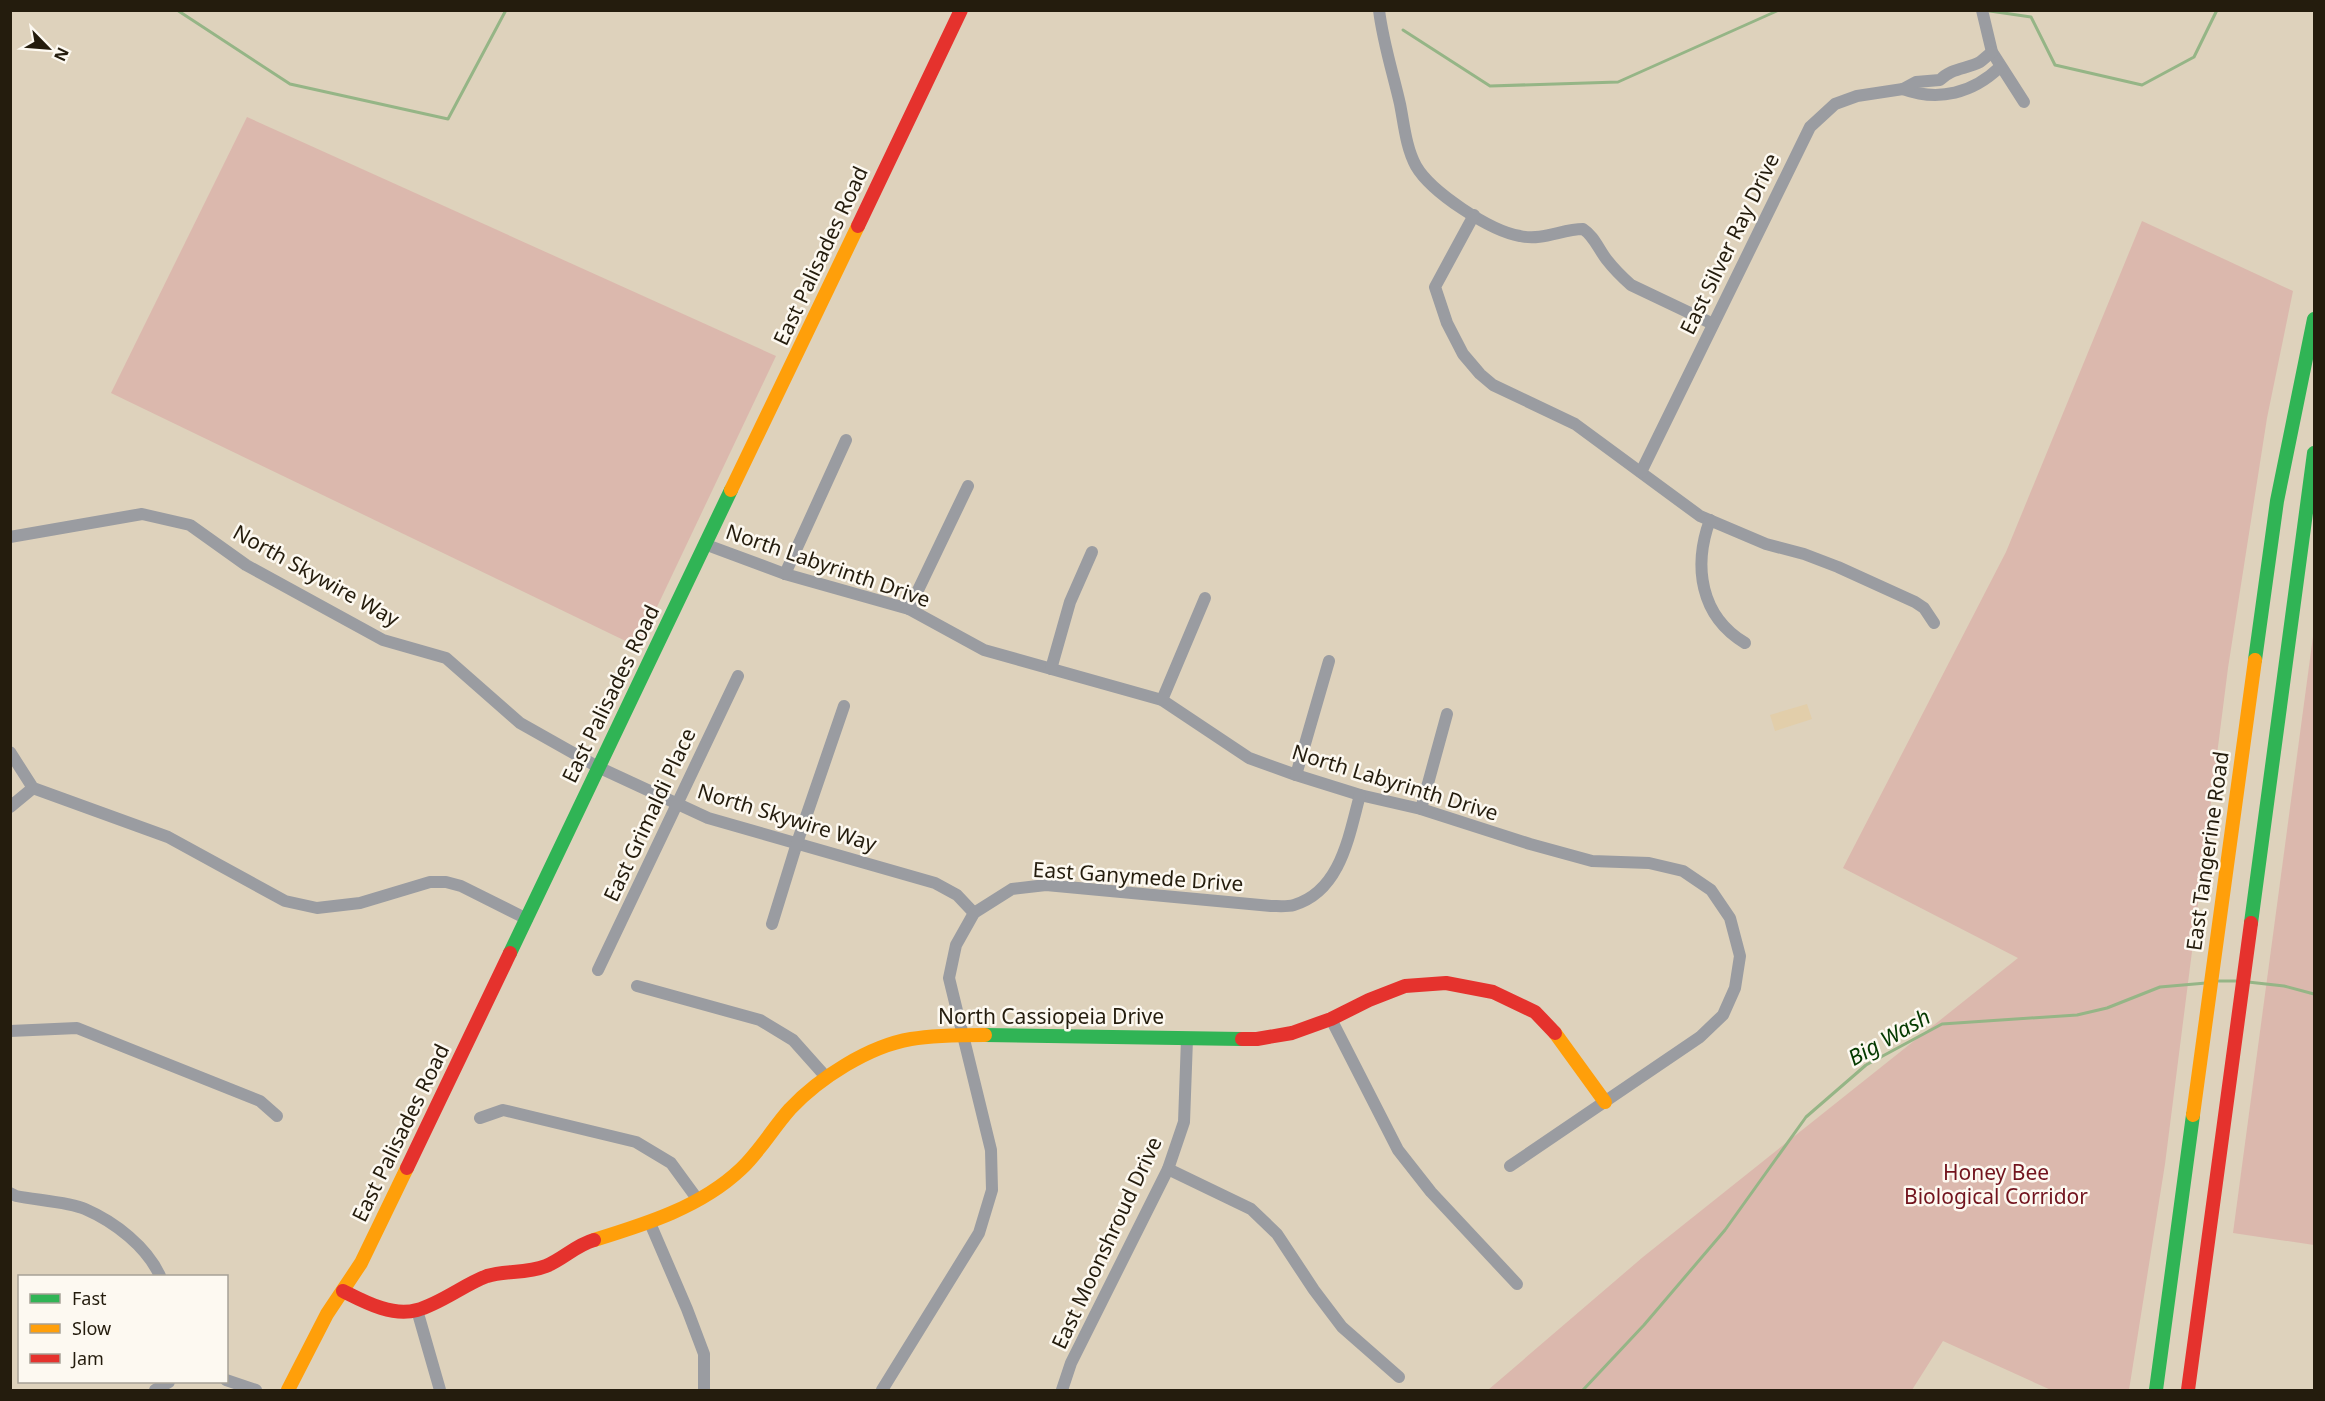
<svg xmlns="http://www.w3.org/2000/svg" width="2325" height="1401" viewBox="0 0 2325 1401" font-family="'Noto Sans',sans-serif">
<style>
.built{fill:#e2ceaa}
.green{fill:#dbb8ad}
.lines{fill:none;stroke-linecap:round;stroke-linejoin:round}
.stream{stroke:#95b586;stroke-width:3}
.street{stroke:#9a9ca1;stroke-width:12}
.fast{stroke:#30b455;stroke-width:14}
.slow{stroke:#ff9f0a;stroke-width:14}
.jam{stroke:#e5322d;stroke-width:14}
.labels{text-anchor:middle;stroke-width:5;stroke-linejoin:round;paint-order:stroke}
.street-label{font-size:21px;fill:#241c0d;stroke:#fdf9f1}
.park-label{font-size:21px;fill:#72141e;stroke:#fdf9f1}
.water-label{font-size:22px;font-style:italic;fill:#043a00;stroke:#fdf9f1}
</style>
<rect width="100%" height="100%" fill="#ded2bc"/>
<!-- built -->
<polygon class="built" points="1807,704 1812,719 1775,731 1770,715"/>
<!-- green -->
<g class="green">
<polygon points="247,117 776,356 638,647 111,393"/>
<polygon points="2142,221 2293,291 2267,418 2228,668 2165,1164 2129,1390 2051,1390 1943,1341 1912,1390 1488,1390 1643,1257 2018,958 1843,868 2006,552"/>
<polygon points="2314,629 2314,1245 2233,1233"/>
</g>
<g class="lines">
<!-- stream -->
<g class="stream">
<polyline points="177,10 290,84 448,119 506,10"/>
<polyline points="1990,11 2031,17 2055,65 2142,85 2194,57 2217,10"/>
<polyline points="1403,30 1490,86 1618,82 1779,10"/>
<polyline points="2219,981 2236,981"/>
<polyline points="2248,982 2284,986 2314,994"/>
<polyline points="1583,1390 1644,1325 1725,1230 1806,1117 1866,1065 1942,1024 2077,1015 2107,1008 2160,987 2206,983"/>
</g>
<!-- street -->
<g class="street">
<path d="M1379,10C1383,43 1393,73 1400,104C1404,124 1406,148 1416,166C1431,192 1490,231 1520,236C1543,241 1562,229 1583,229C1594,236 1599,250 1607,260C1614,269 1622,277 1631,285L1713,324"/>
<polyline points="1982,10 1992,52 2024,102"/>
<path d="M1903,89C1939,102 1973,93 2000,67"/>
<polyline points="1474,215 1435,287 1447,323 1463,354 1480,374 1493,385 1575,424 1700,516 1766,544 1804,554 1838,567 1915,602 1924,608 1934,623"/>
<path d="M1641,472L1810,127L1835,104L1857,96L1903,89L1916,82L1940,80C1951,68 1967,69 1980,62C1984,59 1988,55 1992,52"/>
<path d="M1710,520C1693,566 1700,616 1745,643"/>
<polyline points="10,537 142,514 190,525 246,565 383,640 446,658 520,723 598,767 708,818 935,883 957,895 974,913"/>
<polyline points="707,545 785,574 909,609 984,650 1162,700 1249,758 1296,775 1360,795 1421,809 1530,844 1592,861 1649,863 1683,871 1711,890 1730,918 1740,956 1735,988 1723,1015 1700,1037 1510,1166"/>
<polyline points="785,574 846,440"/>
<polyline points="909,609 968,486"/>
<polyline points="1051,669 1070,602 1092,552"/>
<polyline points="1162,700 1205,598"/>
<polyline points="10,752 33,788 168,837 285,901 317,908 360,903 430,882 446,882 461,886 527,919"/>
<polyline points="1296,775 1329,661"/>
<polyline points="10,807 33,788"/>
<polyline points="1421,809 1447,714"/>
<polyline points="772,924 797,843 844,706"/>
<polyline points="598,970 738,676"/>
<polyline points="637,986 760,1020 793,1040 826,1077"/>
<polyline points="1331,1019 1398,1150 1431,1192 1517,1284"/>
<polyline points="10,1031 77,1028 260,1101 277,1116"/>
<polyline points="480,1118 503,1110 636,1142 671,1163 698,1200"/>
<polyline points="1168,1169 1251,1209 1277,1234 1314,1290 1342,1327 1399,1377"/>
<path d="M10,1193L16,1196C35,1200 69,1202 85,1209C115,1222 147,1247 160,1276"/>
<polyline points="650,1223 687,1309 704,1354 704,1390"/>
<polyline points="417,1310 440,1390"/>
<polyline points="226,1380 256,1390"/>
<polyline points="155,1390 169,1382"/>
<path d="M882,1390L979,1233L992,1190L991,1150L949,978L956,945L974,913L1012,889L1046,885L1271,906C1278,906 1287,907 1294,905C1341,891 1349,835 1360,795"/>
<polyline points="1062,1390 1071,1363 1168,1169 1184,1122 1187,1039"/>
</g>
<!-- fast -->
<g class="fast">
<polyline points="2255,660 2277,501 2314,319"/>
<polyline points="2251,923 2314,453"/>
<polyline points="510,953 731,490"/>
<polyline points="985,1035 1242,1039"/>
<polyline points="2156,1390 2193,1115"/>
</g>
<!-- slow -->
<g class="slow">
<polyline points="731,490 858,226"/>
<polyline points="1555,1033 1605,1102"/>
<polyline points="2193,1115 2255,660"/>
<path d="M594,1240C646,1224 701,1207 741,1169C760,1151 773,1128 790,1109C819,1078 869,1046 911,1039C935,1035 961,1035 985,1035"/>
<polyline points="288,1390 327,1314 361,1263 407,1168"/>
</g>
<!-- jam -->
<g class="jam">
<polyline points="858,226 961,10"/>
<polyline points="1242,1039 1257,1039 1292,1033 1331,1019 1369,1000 1405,986 1446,983 1493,992 1535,1012 1555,1033"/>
<polyline points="407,1168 510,953"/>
<path d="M343,1291C365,1302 392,1317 417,1310C440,1304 465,1284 487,1276C505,1270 526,1274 546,1266C563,1259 576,1245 594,1240"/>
<polyline points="2188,1390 2251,923"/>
</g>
</g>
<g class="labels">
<!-- street labels -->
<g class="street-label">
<text transform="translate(1730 244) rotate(-64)" y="7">East Silver Ray Drive</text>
<text transform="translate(821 256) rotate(-65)" y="7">East Palisades Road</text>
<text transform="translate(828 566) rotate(19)" y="7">North Labyrinth Drive</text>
<text transform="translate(316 576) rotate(29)" y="7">North Skywire Way</text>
<text transform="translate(611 694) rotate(-64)" y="7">East Palisades Road</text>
<text transform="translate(1395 783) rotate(17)" y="7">North Labyrinth Drive</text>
<text transform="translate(650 815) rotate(-65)" y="7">East Grimaldi Place</text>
<text transform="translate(787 818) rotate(17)" y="7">North Skywire Way</text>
<text transform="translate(2208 851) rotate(-82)" y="7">East Tangerine Road</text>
<text transform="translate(1138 877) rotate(4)" y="7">East Ganymede Drive</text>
<text x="1051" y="1024">North Cassiopeia Drive</text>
<text transform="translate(401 1133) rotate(-64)" y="7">East Palisades Road</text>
<text transform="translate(1107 1243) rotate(-65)" y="7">East Moonshroud Drive</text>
</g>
<!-- park labels -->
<g class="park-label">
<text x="1996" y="1180">Honey Bee<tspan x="1996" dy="24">Biological Corridor</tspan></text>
</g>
<!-- water labels -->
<g class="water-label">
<text transform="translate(1889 1037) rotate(-30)" y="8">Big Wash</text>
</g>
</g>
<!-- border -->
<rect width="2325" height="1401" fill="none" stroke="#241c0d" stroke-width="24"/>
<!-- legend -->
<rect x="18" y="1275" width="210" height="108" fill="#fdf9f1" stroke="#a6a196" stroke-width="1.5"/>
<rect x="30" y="1294" width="30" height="9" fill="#30b455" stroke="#a6a196" stroke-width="1.5"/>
<text x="72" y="1305" font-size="18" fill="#241c0d">Fast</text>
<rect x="30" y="1324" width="30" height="9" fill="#ff9f0a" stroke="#a6a196" stroke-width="1.5"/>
<text x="72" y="1335" font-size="18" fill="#241c0d">Slow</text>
<rect x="30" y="1354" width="30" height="9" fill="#e5322d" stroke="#a6a196" stroke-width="1.5"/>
<text x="72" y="1365" font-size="18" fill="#241c0d">Jam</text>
<!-- north arrow -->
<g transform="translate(48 48) rotate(115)" stroke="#fdf9f1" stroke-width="4.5" paint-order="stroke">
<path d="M0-4.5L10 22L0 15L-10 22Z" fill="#241c0d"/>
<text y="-9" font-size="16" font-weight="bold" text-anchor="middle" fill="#241c0d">N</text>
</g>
</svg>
